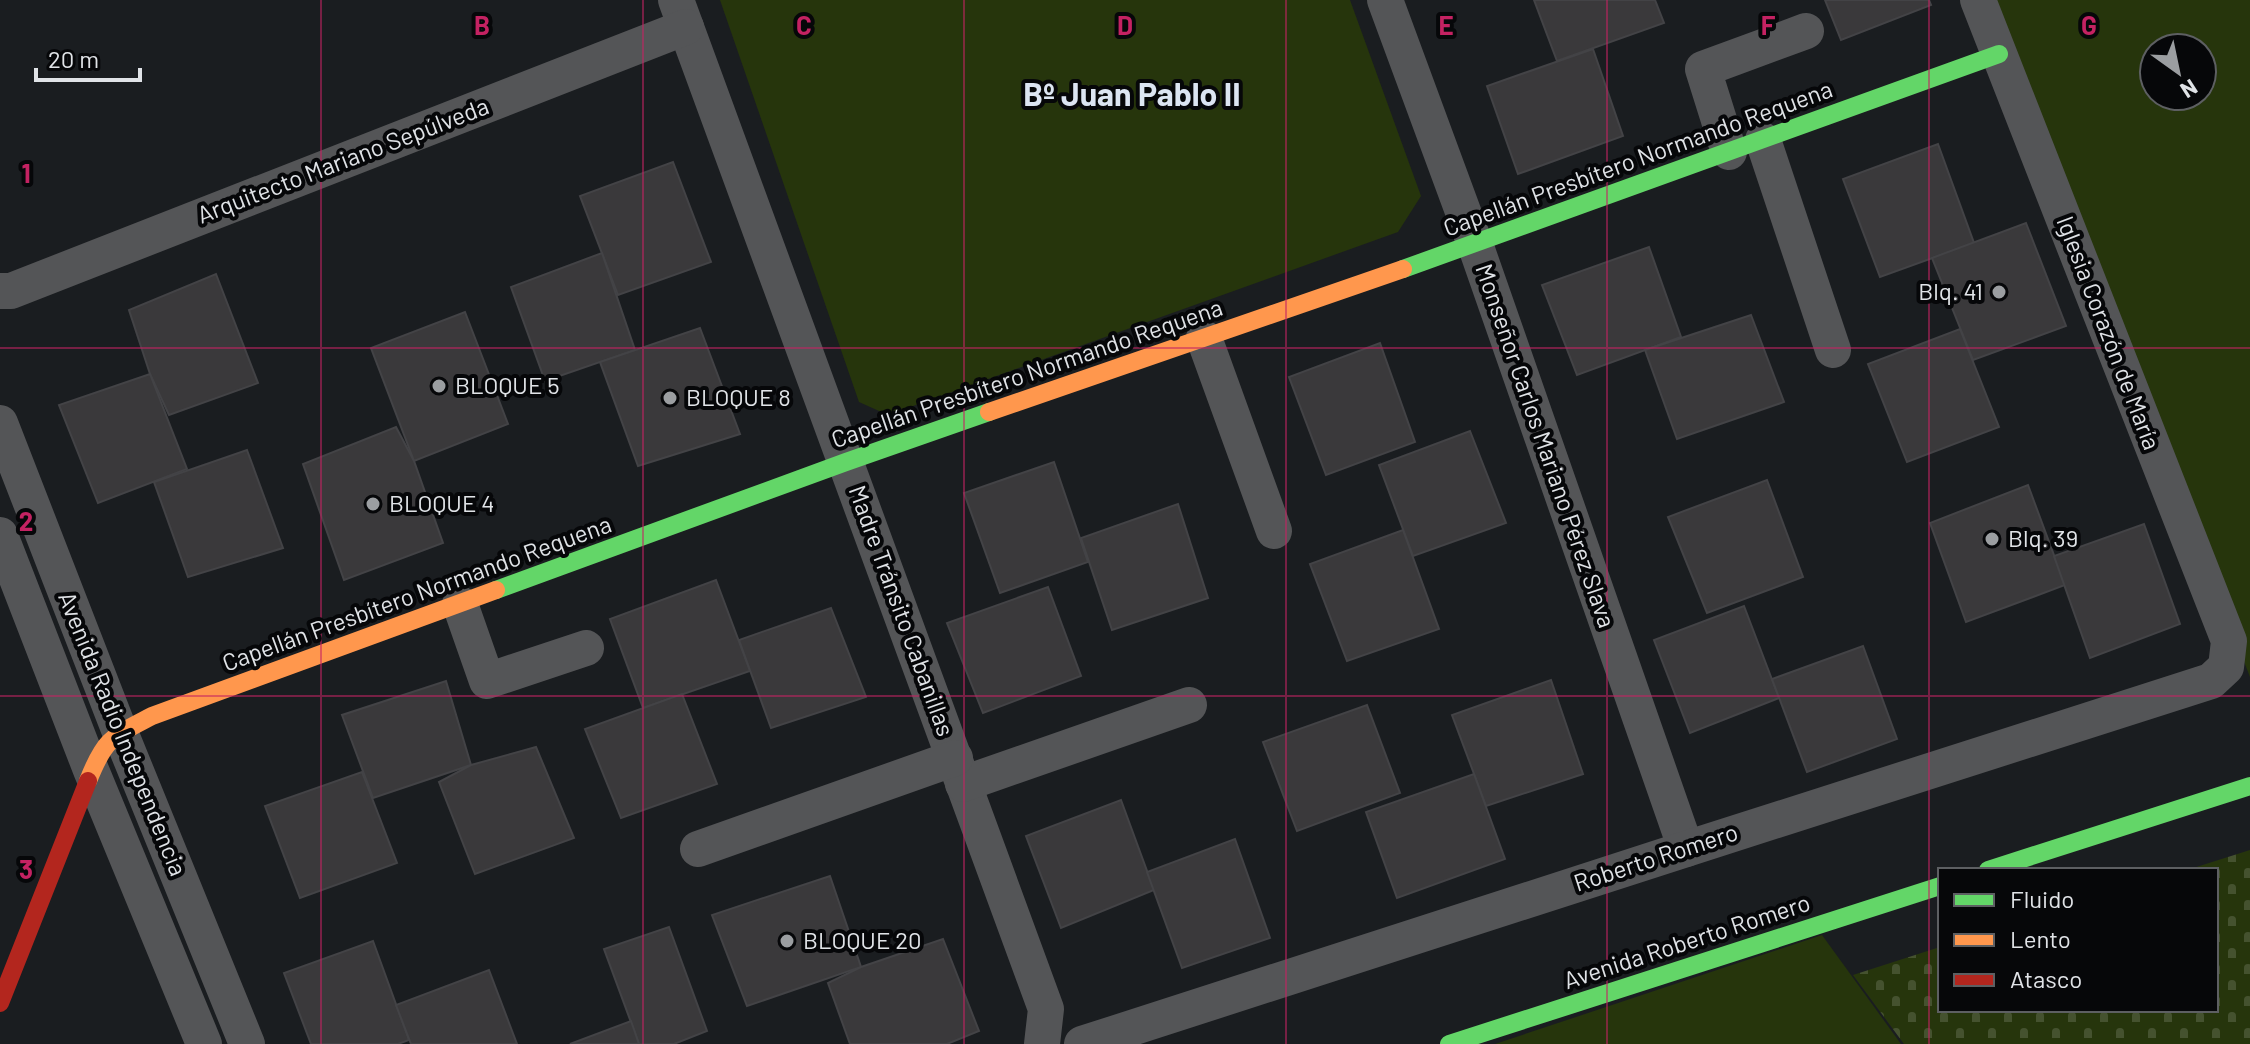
<svg xmlns="http://www.w3.org/2000/svg" width="2250" height="1044" viewBox="0 0 2250 1044" font-family="Barlow,sans-serif">
<style>
.green{fill:#26350c;fill-rule:evenodd}
.cemetery{fill:url(#cemetery-stones)}
.building{fill:#3a393b;stroke:#434346;stroke-width:2}
.lines{fill:none;stroke-linecap:round;stroke-linejoin:round}
.street{stroke:#545557;stroke-width:36}
.fast{stroke:#63d668;stroke-width:18}
.slow{stroke:#ff974d;stroke-width:18}
.jam{stroke:#b3261e;stroke-width:18}
.grid{fill:none;stroke:#c42262;stroke-width:2;stroke-opacity:0.55}
.poi-dot{fill:#9b9ea1;stroke:#060709;stroke-width:3}
.labels{text-anchor:middle;stroke-width:8;stroke-linejoin:round;paint-order:stroke}
.street-label{font-size:24px;fill:#e0e3e7;stroke:#060709}
.poi-label{font-size:24px;fill:#e0e3e7;stroke:#060709;text-anchor:start}
.district-label{font-size:32px;font-weight:bold;fill:#dce5f2;stroke:#060709}
.grid-label{font-size:26px;text-anchor:middle;font-weight:bold;fill:#c42262;stroke:#060709;stroke-width:8;stroke-linejoin:round;paint-order:stroke}
</style>
<defs>
<pattern id="cemetery-stones" width="16" height="16" patternUnits="userSpaceOnUse" patternTransform="scale(2)"><rect width="16" height="16" fill="#26350c"/><path d="M2 7V4a2 2 0 0 1 4 0v3zM10 15v-3a2 2 0 0 1 4 0v3z" fill="#45522f"/></pattern>
</defs>
<rect width="100%" height="100%" fill="#1a1d20"/>
<!-- green -->
<g class="green">
<polygon points="720,0 1350,0 1421,196 1398,232 888,415 859,402"/>
<path d="M1988,0H2250V677ZM2154,48H2202V96H2154Z"/>
<polygon points="1822,935 1901,1044 1495,1044"/>
</g>
<!-- cemetery -->
<polygon class="cemetery" points="2250,850 2250,1044 1904,1044 1853,975 1940,947 1940,1010 2216,1010 2216,870 2187,870"/>
<!-- building -->
<g class="building">
<polygon points="1534,0 1655,0 1664,23 1557,61"/>
<polygon points="1825,0 1929,0 1931,5 1841,40"/>
<polygon points="1593,49 1623,136 1518,174 1487,86"/>
<polygon points="1938,144 1974,243 1880,277 1843,179"/>
<polygon points="673,162 711,262 618,295 580,196"/>
<polygon points="2026,223 2066,326 1973,360 1932,258"/>
<polygon points="1649,247 1681,337 1577,375 1542,285"/>
<polygon points="602,253 635,350 545,381 511,287"/>
<polygon points="216,274 258,383 169,415 150,374 129,310"/>
<polygon points="465,312 508,424 414,461 371,348"/>
<polygon points="1751,315 1784,402 1677,439 1645,350"/>
<polygon points="700,328 740,434 638,466 600,362"/>
<polygon points="1960,329 1999,427 1907,462 1868,364"/>
<polygon points="1380,343 1415,442 1326,475 1289,377"/>
<polygon points="150,374 187,469 98,503 59,405"/>
<polygon points="396,427 414,461 443,543 344,580 303,464"/>
<polygon points="1470,431 1506,523 1413,556 1379,465"/>
<polygon points="247,450 283,548 188,577 154,482"/>
<polygon points="1054,462 1088,562 1000,593 964,493"/>
<polygon points="1767,480 1803,577 1707,613 1668,517"/>
<polygon points="2028,485 2065,585 1966,622 1930,523"/>
<polygon points="1178,504 1208,598 1112,630 1081,538"/>
<polygon points="2144,524 2180,624 2090,658 2054,556"/>
<polygon points="1403,530 1439,629 1347,661 1310,564"/>
<polygon points="716,580 750,671 643,708 610,619"/>
<polygon points="1048,587 1081,676 983,713 947,623"/>
<polygon points="1744,606 1779,698 1690,733 1654,640"/>
<polygon points="831,608 866,697 771,728 739,640"/>
<polygon points="1863,646 1897,739 1807,772 1772,679"/>
<polygon points="1551,680 1583,774 1486,806 1452,715"/>
<polygon points="446,681 471,765 373,798 342,715"/>
<polygon points="682,694 717,784 621,818 585,729"/>
<polygon points="1367,705 1400,793 1297,831 1263,742"/>
<polygon points="536,747 574,838 475,874 439,782 471,765"/>
<polygon points="362,772 397,863 300,898 265,806"/>
<polygon points="1474,774 1505,859 1397,898 1366,812"/>
<polygon points="1121,800 1154,890 1061,928 1026,836"/>
<polygon points="1235,839 1270,938 1182,968 1147,872"/>
<polygon points="830,876 861,967 747,1006 712,915"/>
<polygon points="669,927 707,1031 674,1044 639,1044 604,949"/>
<polygon points="943,939 979,1031 947,1044 850,1044 828,983 861,967"/>
<polygon points="373,941 409,1040 398,1044 311,1044 284,973"/>
<polygon points="489,970 517,1044 411,1044 396,1005"/>
<polygon points="631,1021 639,1044 570,1044"/>
</g>
<g class="lines">
<!-- street -->
<g class="street">
<polyline points="676,0 1046,1009 1042,1044"/>
<polyline points="1385,0 1475,244 1686,849"/>
<polyline points="1763,140 1833,350"/>
<polyline points="1729,152 1703,69 1806,31"/>
<polyline points="0,291 11,291 686,27"/>
<polyline points="1204,338 1274,531"/>
<polyline points="0,423 120,732 247,1044"/>
<polyline points="0,535 91,770 204,1044"/>
<polyline points="460,604 487,681 586,648"/>
<polyline points="963,784 1189,705"/>
<polyline points="698,849 955,758"/>
<polyline points="1082,1044 1686,849 2211,681 2226,667 2229,641 1978,0"/>
</g>
<!-- fast -->
<g class="fast">
<polyline points="1403,269 1999,54"/>
<polyline points="496,590 846,462 989,412"/>
<polyline points="1988,870 2250,786"/>
<polyline points="1449,1044 1940,886"/>
</g>
<!-- slow -->
<g class="slow">
<polyline points="989,412 1403,269"/>
<path d="M88,781C105,738 112,737 152,716L496,590"/>
</g>
<!-- jam -->
<polyline class="jam" points="0,1003 88,781"/>
</g>
<!-- grid -->
<path class="grid" d="M321,0V1044M643,0V1044M964,0V1044M1286,0V1044M1607,0V1044M1929,0V1044M0,348H2250M0,696H2250"/>
<!-- markers -->
<g class="poi-dot">
<circle cx="1999" cy="292" r="8"/>
<circle cx="439" cy="386" r="8"/>
<circle cx="670" cy="398" r="8"/>
<circle cx="373" cy="504" r="8"/>
<circle cx="1992" cy="539" r="8"/>
<circle cx="787" cy="941" r="8"/>
</g>
<g class="labels">
<!-- street labels -->
<g class="street-label">
<text transform="translate(1638 159) rotate(-20)" y="8">Capellán Presbítero Normando Requena</text>
<text transform="translate(343 161) rotate(-21)" y="8">Arquitecto Mariano Sepúlveda</text>
<text transform="translate(2108 333) rotate(69)" y="8">Iglesia Corazón de María</text>
<text transform="translate(1027 374) rotate(-19)" y="8">Capellán Presbítero Normando Requena</text>
<text transform="translate(1545 446) rotate(71)" y="8">Monseñor Carlos Mariano Pérez Slava</text>
<text transform="translate(417 594) rotate(-20)" y="8">Capellán Presbítero Normando Requena</text>
<text transform="translate(901 611) rotate(70)" y="8">Madre Tránsito Cabanillas</text>
<text transform="translate(122 734) rotate(68)" y="8">Avenida Radio Independencia</text>
<text transform="translate(1656 858) rotate(-18)" y="8">Roberto Romero</text>
<text transform="translate(1687 942) rotate(-18)" y="8">Avenida Roberto Romero</text>
</g>
<!-- poi labels -->
<g class="poi-label">
<text x="1983" y="300" text-anchor="end">Blq. 41</text>
<text x="455" y="394">BLOQUE 5</text>
<text x="686" y="406">BLOQUE 8</text>
<text x="389" y="512">BLOQUE 4</text>
<text x="2008" y="547">Blq. 39</text>
<text x="803" y="949">BLOQUE 20</text>
</g>
<!-- district labels -->
<g class="district-label">
<text x="1132" y="106">Bº Juan Pablo II</text>
</g>
</g>
<g class="grid-label">
<text x="482" y="35">B</text>
<text x="804" y="35">C</text>
<text x="1125" y="35">D</text>
<text x="1446" y="35">E</text>
<text x="1768" y="35">F</text>
<text x="2089" y="35">G</text>
<text x="26" y="183">1</text>
<text x="26" y="531">2</text>
<text x="26" y="879">3</text>
</g>
<!-- legend -->
<rect x="1938" y="868" width="280" height="144" fill="#060709" stroke="#5d5f62" stroke-width="2"/>
<rect x="1954" y="894" width="40" height="12" fill="#63d668" stroke="#5d5f62" stroke-width="2"/>
<text x="2010" y="908" font-size="24" fill="#e0e3e7">Fluido</text>
<rect x="1954" y="934" width="40" height="12" fill="#ff974d" stroke="#5d5f62" stroke-width="2"/>
<text x="2010" y="948" font-size="24" fill="#e0e3e7">Lento</text>
<rect x="1954" y="974" width="40" height="12" fill="#b3261e" stroke="#5d5f62" stroke-width="2"/>
<text x="2010" y="988" font-size="24" fill="#e0e3e7">Atasco</text>
<!-- north arrow -->
<g transform="translate(2178 72) rotate(147)"><circle r="38" fill="#060709" stroke="#5d5f62" stroke-width="2"/>
<path d="M0-6L14 30L0 20L-14 30Z" fill="#9b9ea1"/>
<text y="-12" font-size="22" font-weight="bold" text-anchor="middle" fill="#e0e3e7">N</text>
</g>
<!-- scale -->
<path d="M36 68v12h104v-12" fill="none" stroke="#e0e3e7" stroke-width="4"/>
<text x="48" y="68" font-size="24" fill="#e0e3e7" stroke="#060709" stroke-width="6" paint-order="stroke">20 m</text>
</svg>
